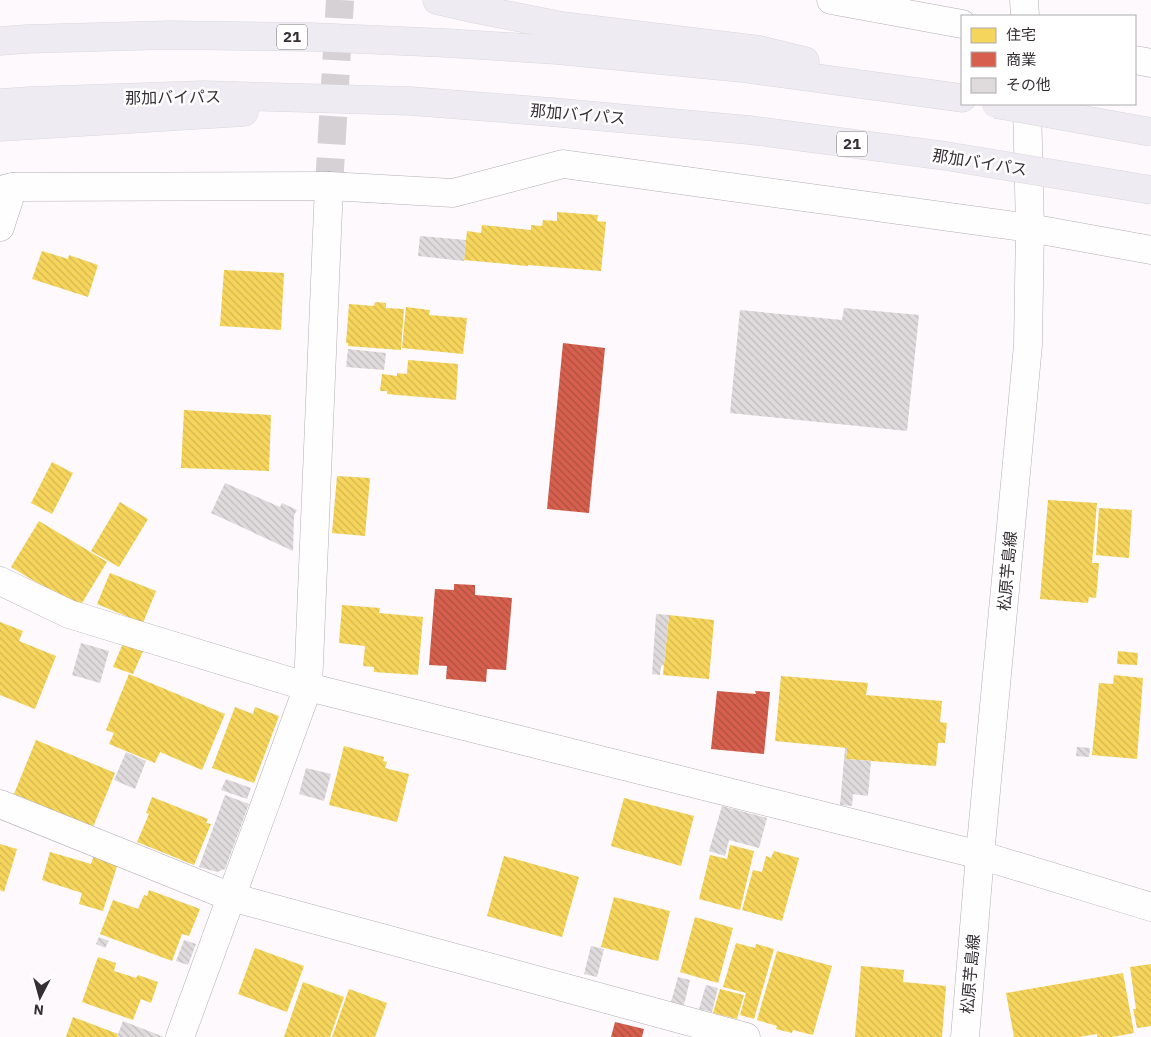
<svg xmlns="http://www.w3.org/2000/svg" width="1151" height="1037" viewBox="0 0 1151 1037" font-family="'IBM Plex Sans','Noto Sans JP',sans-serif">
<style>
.homes{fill:url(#homes-back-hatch)}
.shops{fill:url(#shops-back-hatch)}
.building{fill:url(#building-back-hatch)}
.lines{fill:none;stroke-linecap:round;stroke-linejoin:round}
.street-tunnel{stroke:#d5d1d4;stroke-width:28;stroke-dasharray:28 14;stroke-linecap:butt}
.street-casing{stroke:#b3afb2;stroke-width:29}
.secondary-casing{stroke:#b3afb2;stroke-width:29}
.highway-casing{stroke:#dad7da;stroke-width:29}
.street{stroke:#fffeff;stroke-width:28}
.secondary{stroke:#fffeff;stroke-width:28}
.highway{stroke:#eeebf3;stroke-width:28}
.highway-bridge-casing{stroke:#dad7da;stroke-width:29;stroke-linecap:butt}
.highway-bridge{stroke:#eeebf3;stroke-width:28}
.labels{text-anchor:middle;stroke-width:5;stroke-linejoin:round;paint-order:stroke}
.shield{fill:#fff;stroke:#726d71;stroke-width:1}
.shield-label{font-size:15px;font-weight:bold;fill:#352f34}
.street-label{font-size:16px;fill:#352f34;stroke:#fff}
</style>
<defs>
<pattern id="homes-back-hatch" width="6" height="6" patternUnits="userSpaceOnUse" patternTransform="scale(1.25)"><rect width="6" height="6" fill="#f6d55c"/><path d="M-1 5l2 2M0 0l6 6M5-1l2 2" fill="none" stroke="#d4b751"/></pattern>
<pattern id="shops-back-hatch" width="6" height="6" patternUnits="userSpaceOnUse" patternTransform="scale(1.25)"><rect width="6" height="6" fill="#d6604d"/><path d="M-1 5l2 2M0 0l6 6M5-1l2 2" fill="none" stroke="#ae5041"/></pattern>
<pattern id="building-back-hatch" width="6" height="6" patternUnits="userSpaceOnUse" patternTransform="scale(1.25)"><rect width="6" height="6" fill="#dfdadc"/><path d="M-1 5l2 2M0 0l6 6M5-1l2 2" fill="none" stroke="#c0bbbd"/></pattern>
</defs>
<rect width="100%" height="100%" fill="#fdf9fc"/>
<!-- homes -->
<g class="homes">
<polygon points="557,212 598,215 597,221 606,222 601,271 528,265 528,266 464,260 467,231 481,233 482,225 531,230 531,225 542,226 543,220 557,221"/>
<polygon points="42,251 68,259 69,255 98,265 88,297 32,279"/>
<polygon points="224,270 284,273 281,330 220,326"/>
<polygon points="375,302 386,303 386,308 404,309 401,350 348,346 348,343 346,343 349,304 374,306"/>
<polygon points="406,307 430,310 429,315 467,318 463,354 402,348"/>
<polygon points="408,360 458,364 456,400 387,394 387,391 380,391 382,374 397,376 397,373 407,374"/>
<polygon points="184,410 271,415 269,471 181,468"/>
<polygon points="52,462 73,473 52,514 31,503"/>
<polygon points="337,476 370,478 365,536 332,533"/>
<polygon points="1048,500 1097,503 1092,563 1099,563 1096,598 1089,597 1088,603 1040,599"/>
<polygon points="120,502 148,519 119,567 91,551"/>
<polygon points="1099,508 1132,510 1129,558 1096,555"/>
<polygon points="39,521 107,562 79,608 11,567"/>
<polygon points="110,573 156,591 143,623 97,604"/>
<polygon points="342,605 380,608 379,613 423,617 418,675 374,672 374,667 363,666 365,646 339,643"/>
<polygon points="669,615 714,620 709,679 663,675"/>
<polygon points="0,622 23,631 19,641 56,656 35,709 0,695"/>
<polygon points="124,641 144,649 133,674 113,667"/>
<polygon points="1118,651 1138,653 1137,665 1117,664"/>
<polygon points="129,674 225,714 202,770 160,752 155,763 109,744 114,733 106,730"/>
<polygon points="1114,675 1143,678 1137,759 1092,755 1099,683 1113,684"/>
<polygon points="781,676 868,683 866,695 942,701 940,722 947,723 945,743 938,743 936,766 846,759 847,748 775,741"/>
<polygon points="235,707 253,714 255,707 279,716 254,783 212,768"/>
<polygon points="36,740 115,773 93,827 14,794"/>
<polygon points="344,746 384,757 383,761 387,762 385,768 409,774 397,822 329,805"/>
<polygon points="152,797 208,819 206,823 211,824 194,865 137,842 149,814 146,813"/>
<polygon points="624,798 694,816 681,866 611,846"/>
<polygon points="0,844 17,849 4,892 0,890"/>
<polygon points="730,845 754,851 740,910 699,899 710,855 727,859"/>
<polygon points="774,851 799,858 782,921 742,910 753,870 762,872 766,856 771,858"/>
<polygon points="50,852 91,864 94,855 118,863 103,911 79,904 82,893 42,880"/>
<polygon points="504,856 579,877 562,937 487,916"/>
<polygon points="149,890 200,909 189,936 182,934 172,961 100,934 113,900 138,909 144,895 147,896"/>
<polygon points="614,897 670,911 658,961 601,947"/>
<polygon points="695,917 733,928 718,983 680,972"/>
<polygon points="736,943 755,948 756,944 774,949 754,1019 740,1015 746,993 723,987"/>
<polygon points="255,948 304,966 287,1012 238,994"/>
<polygon points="777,951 832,966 813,1035 793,1030 792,1033 776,1029 777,1026 757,1020"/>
<polygon points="98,957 116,963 114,971 136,978 138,975 158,982 151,1003 141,999 133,1020 82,1002"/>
<polygon points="1151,964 1151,1026 1137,1028 1133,1009 1136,1009 1130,967"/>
<polygon points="861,966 904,970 903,982 946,986 942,1037 855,1037"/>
<polygon points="1123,973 1134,1033 1112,1037 1097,1037 1097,1034 1079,1037 1014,1037 1006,993"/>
<polygon points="303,982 344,997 330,1037 284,1037"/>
<polygon points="349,989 387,1003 375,1037 332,1037"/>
<polygon points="720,989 744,995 737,1019 713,1013"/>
<polygon points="73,1017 118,1034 117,1037 66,1037"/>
</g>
<!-- shops -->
<g class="shops">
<polygon points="563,343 605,348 589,513 547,509"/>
<polygon points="454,584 475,585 475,595 512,598 506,670 487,669 486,682 446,679 447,666 429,665 435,589 454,590"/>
<polygon points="717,691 756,694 755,691 770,692 764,754 711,749"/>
<polygon points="615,1022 644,1029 642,1037 611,1037"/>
</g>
<!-- building -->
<g class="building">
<polygon points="420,236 466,240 464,261 418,256"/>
<polygon points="844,308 919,315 907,431 730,413 740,310 842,320"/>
<polygon points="348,349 386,353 384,370 346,367"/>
<polygon points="225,483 280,507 282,503 297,510 294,515 293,551 211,513"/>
<polygon points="656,614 669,615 664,665 661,666 660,675 652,674"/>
<polygon points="81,643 109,651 100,683 72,675"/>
<polygon points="1077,747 1090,748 1089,757 1076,756"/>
<polygon points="845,748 847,748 846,759 871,761 868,796 853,794 852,806 840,805"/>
<polygon points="126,752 146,761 135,789 114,780"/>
<polygon points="306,768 331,774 324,801 299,794"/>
<polygon points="226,779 251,788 247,799 221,790"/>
<polygon points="225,795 249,804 225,869 217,872 199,867"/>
<polygon points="722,806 767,818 759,848 729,840 725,856 709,851"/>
<polygon points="99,937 109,941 105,948 96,944"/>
<polygon points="184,940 196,944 188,965 176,961"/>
<polygon points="591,946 604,949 597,977 584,974"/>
<polygon points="678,977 690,980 684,1005 671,1002"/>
<polygon points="706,985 718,988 712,1012 699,1009"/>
<polygon points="123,1021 164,1037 117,1037"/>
</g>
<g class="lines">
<!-- street-tunnel -->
<polyline class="street-tunnel" points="329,186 340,0"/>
<defs>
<g id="street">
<polyline points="831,0 962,24"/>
<polyline points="1135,60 1151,63"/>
<polyline points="0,190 13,187 329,186 453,193 563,164 1030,228 1151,250"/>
<polyline points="0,227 13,187"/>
<polyline points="0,581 69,614 308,687 980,855 1151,907"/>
<polyline points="0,804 231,897 746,1037"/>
<polyline points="180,1037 308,687 329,186"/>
</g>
<g id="secondary">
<polyline points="1024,0 1025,16"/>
<polyline points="965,1037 980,855 1028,345 1030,228 1027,104"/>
</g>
<g id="highway">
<polyline points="437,0 476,9 562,26 760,50 805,61"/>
<polyline points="0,41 26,39 169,35 312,37 447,43 557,50 742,68 962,98"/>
<polyline points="0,103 30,101 203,95 410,101 551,112"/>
<polyline points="0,127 244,112"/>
</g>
</defs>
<!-- street casing -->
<use href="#street" class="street-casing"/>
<!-- secondary casing -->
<use href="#secondary" class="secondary-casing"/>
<!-- highway casing -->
<use href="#highway" class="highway-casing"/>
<!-- street -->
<use href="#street" class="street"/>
<!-- secondary -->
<use href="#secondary" class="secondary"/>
<!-- highway -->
<use href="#highway" class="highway"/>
<defs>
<g id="highway-bridge">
<polyline points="996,104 1151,132"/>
<polyline points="551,112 749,130 946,156 1151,190"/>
</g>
</defs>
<!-- highway-bridge casing -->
<use href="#highway-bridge" class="highway-bridge-casing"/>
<!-- highway-bridge -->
<use href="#highway-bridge" class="highway-bridge"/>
</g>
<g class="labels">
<!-- shield labels -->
<g class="shield">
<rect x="277" y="24.5" width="30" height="25" rx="4"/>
<rect x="837" y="131.5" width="30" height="25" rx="4"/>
</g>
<g class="shield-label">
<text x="292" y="42">21</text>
<text x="852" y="149">21</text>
</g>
<!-- street labels -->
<g class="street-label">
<text transform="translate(173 97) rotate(-1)" y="6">那加バイパス</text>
<text transform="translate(578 114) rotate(5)" y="6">那加バイパス</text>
<text transform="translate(980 162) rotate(9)" y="6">那加バイパス</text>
<text transform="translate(1007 571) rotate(-85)" y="6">松原芋島線</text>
<text transform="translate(970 974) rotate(-85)" y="6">松原芋島線</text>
</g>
</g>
<!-- legend -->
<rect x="961" y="15" width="175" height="90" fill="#ffffff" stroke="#aeacae"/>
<rect x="971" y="28" width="25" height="15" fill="#f6d55c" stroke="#aeacae"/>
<text x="1006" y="40" font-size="15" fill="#352f34">住宅</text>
<rect x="971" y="52" width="25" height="15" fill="#d6604d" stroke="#aeacae"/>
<text x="1006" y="65" font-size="15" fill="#352f34">商業</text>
<rect x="971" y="78" width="25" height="15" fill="#dfdadc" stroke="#aeacae"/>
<text x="1006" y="90" font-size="15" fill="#352f34">その他</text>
<!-- north arrow -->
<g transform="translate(40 997) rotate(186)" stroke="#ffffff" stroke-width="4" paint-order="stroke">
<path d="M0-4L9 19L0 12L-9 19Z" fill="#352f34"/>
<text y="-8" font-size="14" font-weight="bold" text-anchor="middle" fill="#352f34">N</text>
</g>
</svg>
